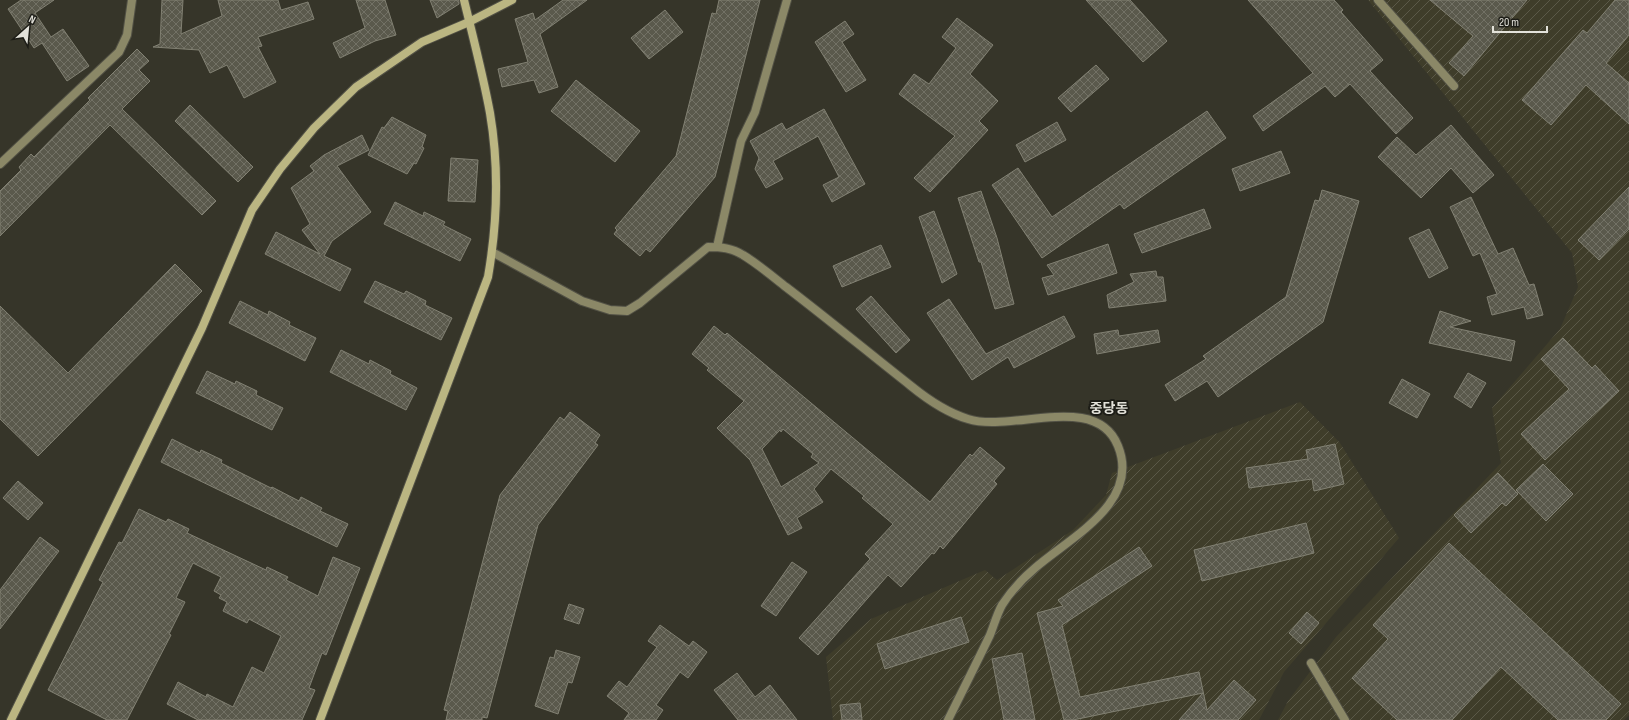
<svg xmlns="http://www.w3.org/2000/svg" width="1629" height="720" viewBox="0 0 1629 720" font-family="'Sofia Sans Condensed','Noto Sans KR',sans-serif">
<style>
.industrial{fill:url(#industrial-furrows)}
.building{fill:url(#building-cross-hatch);stroke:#828173;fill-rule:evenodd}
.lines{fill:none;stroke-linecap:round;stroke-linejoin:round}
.street-casing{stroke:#525145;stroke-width:10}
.secondary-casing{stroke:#525145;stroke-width:10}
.street{stroke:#8b8867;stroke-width:8}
.secondary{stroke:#bbb682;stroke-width:8}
.labels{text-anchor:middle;stroke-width:4;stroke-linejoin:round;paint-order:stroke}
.quarter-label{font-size:14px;font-weight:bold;fill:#e3e2da;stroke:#1d1d17}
</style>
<defs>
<pattern id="industrial-furrows" width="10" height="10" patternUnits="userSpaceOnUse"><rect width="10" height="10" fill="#3f3d2a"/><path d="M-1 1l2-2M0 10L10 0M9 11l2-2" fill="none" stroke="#5b5948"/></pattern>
<pattern id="building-cross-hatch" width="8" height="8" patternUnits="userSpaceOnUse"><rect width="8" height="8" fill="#5a594c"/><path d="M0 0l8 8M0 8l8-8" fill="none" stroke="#727165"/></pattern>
</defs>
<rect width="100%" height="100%" fill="#363529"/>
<!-- industrial -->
<g class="industrial">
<polygon points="1368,0 1629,0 1629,715 1624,720 1278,720 1288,701 1336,637 1501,463 1492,408 1560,329 1578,287 1572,253"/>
<polygon points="1300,402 1340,443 1399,538 1284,672 1259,720 833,720 826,657 871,619 985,570 997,580 1073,530 1106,495 1112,473"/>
</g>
<!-- building -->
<g class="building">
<polygon points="21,0 54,0 35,13 51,37 63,29 89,66 67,81 42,43 34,48 8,9"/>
<polygon points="162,0 183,0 181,34 222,16 218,0 278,0 281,10 308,2 314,19 258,37 262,46 258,47 276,82 244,98 227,65 210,73 199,50 153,47 160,44"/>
<polygon points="356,0 385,0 396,35 375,41 340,58 333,43 365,28"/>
<polygon points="430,0 459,0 459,4 437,18"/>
<polygon points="563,0 587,0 540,34 558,87 539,93 534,80 502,87 498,69 528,62 515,19 533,13 535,20"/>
<polygon points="719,0 760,0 715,177 650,252 646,249 640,256 614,234 617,230 615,228 676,156 712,13 716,14"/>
<polygon points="1086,0 1130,0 1167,41 1143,62"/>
<polygon points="1248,0 1334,0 1343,10 1341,12 1383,60 1370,71 1413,118 1396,134 1350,84 1335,97 1325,86 1263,131 1253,116 1313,73"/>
<polygon points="1430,0 1527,0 1464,76 1449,63 1473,36"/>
<polygon points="1615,0 1629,0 1629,35 1606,63 1629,83 1629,124 1586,85 1551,125 1522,100 1583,30 1587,33"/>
<polygon points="665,10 683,32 649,59 631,38"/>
<polygon points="957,18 993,45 970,74 998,101 979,121 988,130 930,192 914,178 955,136 899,94 914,74 929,84 956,48 942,37"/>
<polygon points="845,21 854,34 842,42 866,80 846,92 815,42"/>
<polygon points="137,49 149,61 139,70 150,81 122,109 216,201 202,215 110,125 0,236 0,191 21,170 19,167 31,154 34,157 90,100 88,98"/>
<polygon points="1096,65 1109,79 1071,112 1058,98"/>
<polygon points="576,80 640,131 615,162 551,111"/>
<polygon points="190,105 253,167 238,182 175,121"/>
<polygon points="824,109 865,184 832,202 823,185 839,177 818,136 773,161 783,179 766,188 755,169 759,158 750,141 782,123 786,130"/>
<polygon points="1207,111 1226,138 1124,209 1120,204 1042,258 992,185 1018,168 1052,217"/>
<polygon points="392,117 426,135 422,147 424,148 416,164 414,163 407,174 368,155 382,127 384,128"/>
<polygon points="1057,122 1066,140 1025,162 1016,145"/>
<polygon points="1451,125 1494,175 1473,193 1451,168 1421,198 1378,157 1397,137 1416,155"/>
<polygon points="362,135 369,150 337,166 371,212 332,241 324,256 351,269 340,291 265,254 276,232 320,254 302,230 310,224 291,188 314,171 310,166 324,155"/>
<polygon points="1281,151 1290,173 1240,191 1232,169"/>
<polygon points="451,158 478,160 475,202 448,201"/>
<polygon points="1629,187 1629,229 1599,260 1578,240"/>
<polygon points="1322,190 1359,201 1323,322 1218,397 1207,381 1175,401 1165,385 1206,359 1203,356 1286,297 1315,200 1319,201"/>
<polygon points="981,191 997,238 1014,304 995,309 981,262 979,262 958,198"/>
<polygon points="1471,197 1498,254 1513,248 1529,285 1534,284 1543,315 1527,319 1524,307 1492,315 1487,297 1497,294 1480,253 1473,256 1450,207"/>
<polygon points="395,202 423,216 424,212 445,222 443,225 471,239 460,261 384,224"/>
<polygon points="1204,209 1211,228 1142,253 1134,234"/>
<polygon points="934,211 957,274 942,283 919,217"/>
<polygon points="1429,229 1448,268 1429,278 1409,238"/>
<polygon points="1108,244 1117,273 1048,295 1042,278 1054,275 1047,265"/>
<polygon points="881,245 891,267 842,287 833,266"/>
<polygon points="175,264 202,291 38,456 0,419 0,306 68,373"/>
<polygon points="1156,271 1157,277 1163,277 1166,301 1109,308 1107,295 1134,282 1130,274"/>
<polygon points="375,281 404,294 406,291 426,301 425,305 452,318 441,340 364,302"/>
<polygon points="871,296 910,340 896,353 856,309"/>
<polygon points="949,299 986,354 1064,316 1075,337 1014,368 1008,357 972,380 927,313"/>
<polygon points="240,301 268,315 269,311 290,322 289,325 316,338 305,361 229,323"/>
<polygon points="1440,311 1471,321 1450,327 1515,341 1511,361 1429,343"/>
<path d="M714,326L725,335L727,333L930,502L970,454L972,456L980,447L1005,468L994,481L997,484L943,549L940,546L934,554L932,553L901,587L888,575L818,655L799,638L870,559L865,554L893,524L862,498L864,496L831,469L814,489L823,502L797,518L802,528L788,535L750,460L717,428L744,401L707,370L709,368L692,354ZM783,429L813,454L811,457L819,463L781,487L762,449L780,430L781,432Z"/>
<polygon points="1118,330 1119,336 1158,330 1160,342 1097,354 1094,334"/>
<polygon points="1563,338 1592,368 1595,365 1619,391 1545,460 1521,434 1569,389 1541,359"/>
<polygon points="341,350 369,364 370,360 391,371 390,374 417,388 406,410 330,372"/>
<polygon points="207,371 235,384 236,381 257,391 256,395 283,408 272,430 196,393"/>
<polygon points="1468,373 1486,383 1471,408 1454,397"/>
<polygon points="1402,379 1430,394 1417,418 1389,403"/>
<polygon points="570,412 600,435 595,443 598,445 538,525 487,718 482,717 482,720 446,720 448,711 444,710 500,495 560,417 564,420"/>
<polygon points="172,439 200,453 201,450 222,460 221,463 271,488 272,487 299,501 301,497 322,508 320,511 348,524 337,547 161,462"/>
<polygon points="1335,444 1344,484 1314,491 1312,479 1249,488 1246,468 1308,459 1306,450"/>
<polygon points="1543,464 1573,494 1546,521 1516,490"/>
<polygon points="1498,473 1518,494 1506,506 1502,503 1471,533 1454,515"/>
<polygon points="18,481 43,503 28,520 3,498"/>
<polygon points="139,509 166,522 168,519 189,529 187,533 266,570 267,567 288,577 286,580 318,596 333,557 360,568 326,655 322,653 309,688 315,690 302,720 198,720 167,704 178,682 206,697 207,694 233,707 252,667 264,673 281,636 249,619 247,623 223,611 227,602 219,598 221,595 214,591 221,577 193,563 176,598 185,602 169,634 171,635 127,720 107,720 48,690 103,582 99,580 119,542 122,543"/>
<polygon points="1306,523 1314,553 1202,581 1194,550"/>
<polygon points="40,537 59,551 0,629 0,590"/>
<polygon points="1449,543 1621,704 1606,720 1558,720 1501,667 1452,720 1397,720 1352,678 1388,639 1373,625"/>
<polygon points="1139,547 1152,566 1062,625 1080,697 1199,672 1207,710 1234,680 1256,700 1238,720 1179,720 1203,693 1073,720 1064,720 1037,613 1063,606 1058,600"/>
<polygon points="792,562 807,572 776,616 761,606"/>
<polygon points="569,604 584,609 579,624 564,619"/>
<polygon points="1307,612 1319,623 1301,644 1289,633"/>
<polygon points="961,617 969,642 885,669 877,644"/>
<polygon points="660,625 689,646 693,641 707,652 688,678 680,672 656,705 663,710 656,720 624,720 629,713 607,696 619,681 627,687 657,647 648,641"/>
<polygon points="556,650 580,657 572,683 568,682 558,714 535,706 550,657 554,658"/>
<polygon points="1022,653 1035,720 1004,720 992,659"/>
<polygon points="737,673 755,697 770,685 797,720 738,720 714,690"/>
<polygon points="860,703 862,720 842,720 840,705"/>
</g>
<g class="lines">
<defs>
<g id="street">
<polyline points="1378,0 1454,86"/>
<polyline points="0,164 119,52 127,35 132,0"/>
<polyline points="717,247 741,141 755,112 787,0"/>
<path d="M492,252L582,301L610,310L627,311L640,303L708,247C721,247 732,248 743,255C758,264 772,276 786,287C828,319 869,353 911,386C927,399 948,413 968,419C1012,433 1096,391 1118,446C1141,503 1069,538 1035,568C1022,579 1011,591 1002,605C997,614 994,625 990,635C976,664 962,692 948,720"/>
<polyline points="1311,663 1345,720"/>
</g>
<g id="secondary">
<polyline points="11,720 202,328 252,210 280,169 314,128 356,87 422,42 469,22 512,0"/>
<path d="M320,720L488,277C497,225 499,166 490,113C483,75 473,37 464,0"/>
</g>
</defs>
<!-- street casing -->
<use href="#street" class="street-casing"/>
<!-- secondary casing -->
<use href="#secondary" class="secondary-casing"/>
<!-- street -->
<use href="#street" class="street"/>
<!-- secondary -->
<use href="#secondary" class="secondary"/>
</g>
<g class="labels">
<!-- quarter labels -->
<g class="quarter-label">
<text x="1109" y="413">중당동</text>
</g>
</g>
<!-- north arrow -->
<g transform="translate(28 28) rotate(27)" stroke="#1d1d17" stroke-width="3" paint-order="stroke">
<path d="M0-3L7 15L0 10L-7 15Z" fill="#e3e2da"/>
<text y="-6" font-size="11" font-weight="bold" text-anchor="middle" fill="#e3e2da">N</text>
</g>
<!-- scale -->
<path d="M1493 26v6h54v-6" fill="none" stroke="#e3e2da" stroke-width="2"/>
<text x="1499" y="26" font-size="12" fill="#e3e2da" stroke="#1d1d17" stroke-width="3" paint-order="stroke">20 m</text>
</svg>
